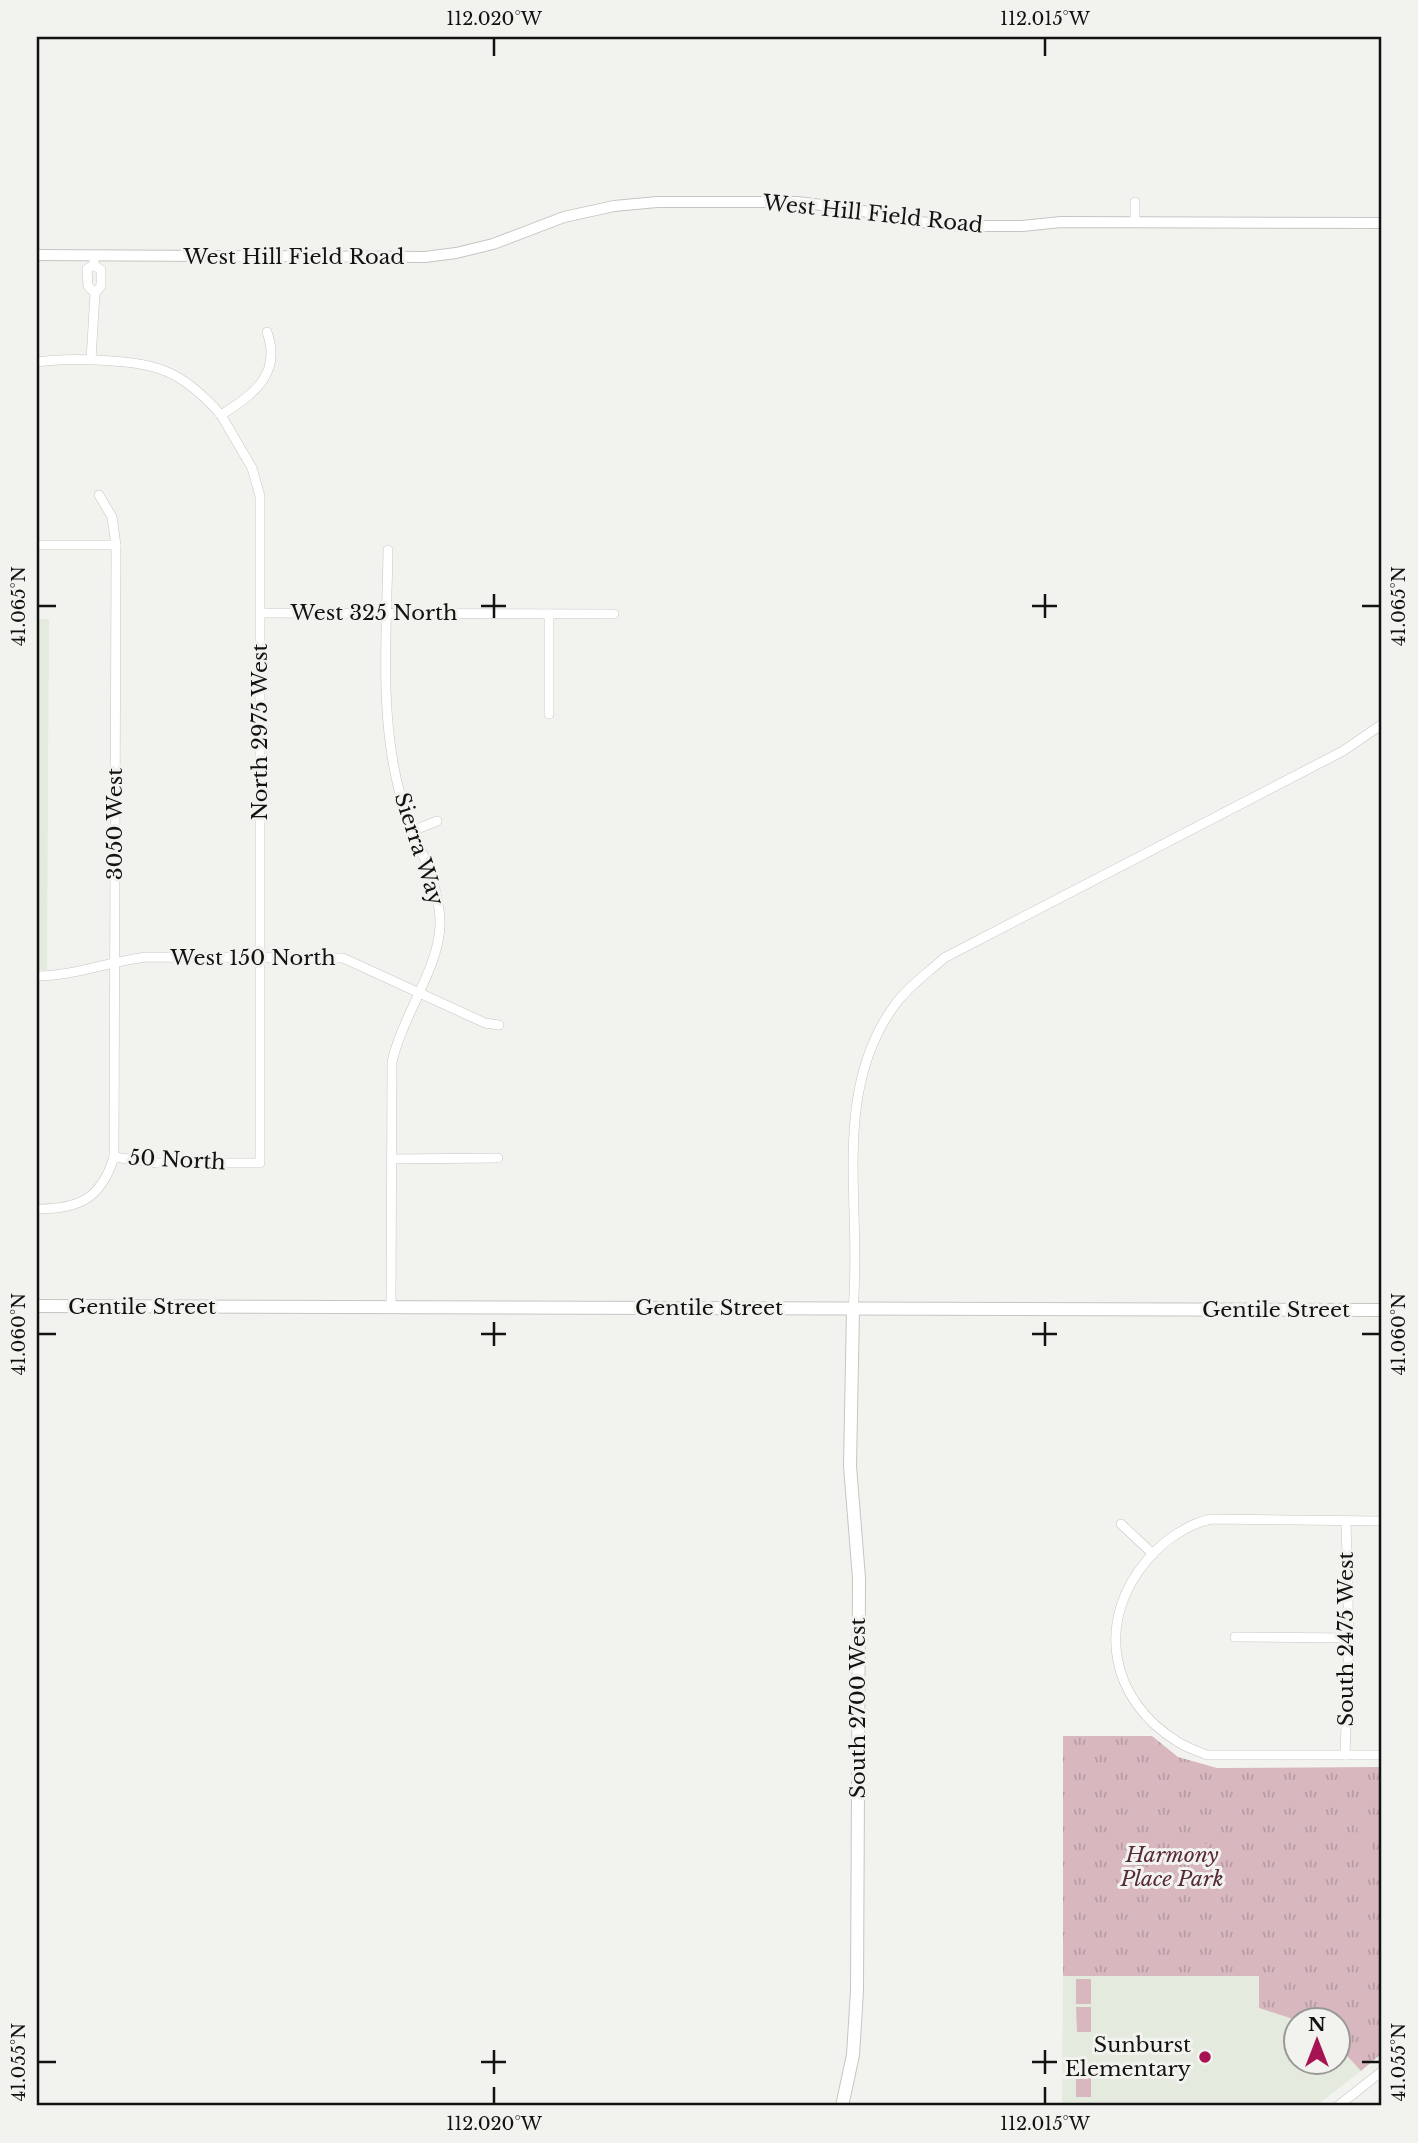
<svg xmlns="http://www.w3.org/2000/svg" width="1418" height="2143" viewBox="0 0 1418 2143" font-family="'Libre Baskerville',serif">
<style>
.built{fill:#e5eadf}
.grass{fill:url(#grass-tufts)}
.garden{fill:#d8b7bf}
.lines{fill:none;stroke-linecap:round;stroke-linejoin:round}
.minor-casing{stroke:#c5c6c3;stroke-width:10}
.tertiary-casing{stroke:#c5c6c3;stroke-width:12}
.secondary-casing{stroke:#c5c6c3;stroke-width:14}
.minor{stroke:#fff;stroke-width:9}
.tertiary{stroke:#fff;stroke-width:10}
.secondary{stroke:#fff;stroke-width:12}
.ticks{fill:none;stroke:#121311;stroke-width:2.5}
.poi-dot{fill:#a51353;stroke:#f2f3ef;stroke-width:2.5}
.labels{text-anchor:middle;stroke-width:6;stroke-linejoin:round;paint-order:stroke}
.street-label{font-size:21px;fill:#121311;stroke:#f2f3ef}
.park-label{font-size:21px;font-style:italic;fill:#592a38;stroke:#f2f3ef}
.poi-label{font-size:21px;fill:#121311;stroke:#f2f3ef;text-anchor:end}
.neatline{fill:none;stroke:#121311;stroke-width:2.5}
.ticks-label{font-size:18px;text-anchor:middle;fill:#121311}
</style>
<defs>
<pattern id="grass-tufts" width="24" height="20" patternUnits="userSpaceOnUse" patternTransform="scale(1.75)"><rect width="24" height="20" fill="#d8b7bf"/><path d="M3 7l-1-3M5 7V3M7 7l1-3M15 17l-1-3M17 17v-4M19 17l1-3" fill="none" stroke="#b89ca3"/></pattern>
</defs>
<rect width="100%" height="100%" fill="#f2f3ef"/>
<!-- built -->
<g class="built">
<polygon points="37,619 49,619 47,970 37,970"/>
<polygon points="1063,1976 1259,1976 1259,2008 1296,2020 1296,2062 1338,2062 1338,2046 1361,2071 1316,2106 1062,2106"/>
</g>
<!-- grass -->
<polygon class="grass" points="1063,1736 1152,1736 1178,1757 1217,1768 1381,1767 1381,2054 1361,2071 1338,2046 1338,2021 1296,2020 1259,2008 1259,1976 1063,1976"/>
<!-- garden -->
<g class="garden">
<polygon points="1358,1818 1372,1818 1372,1850 1357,1850"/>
<polygon points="1189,1844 1207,1844 1208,1874 1189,1874"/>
<rect x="1076" y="1979" width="15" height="25"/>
<polygon points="1076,2007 1091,2007 1091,2032 1077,2032"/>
<rect x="1076" y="2072" width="15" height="25"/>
</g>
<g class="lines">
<defs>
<g id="minor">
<polyline points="1135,202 1135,222"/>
<polyline points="94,260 94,265 87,269 88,286 95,293"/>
<polyline points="91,360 95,293 101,286 101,270 94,265"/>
<path d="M37,362C56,359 78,359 97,360C156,363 181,369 221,415"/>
<polyline points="99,495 112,517 116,545 114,1157"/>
<polyline points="37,545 116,545"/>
<path d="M388,550C387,630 379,712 399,790C410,832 440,880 440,922C441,965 402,1016 392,1062L391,1308"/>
<polyline points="261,613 614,614"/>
<polyline points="549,614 549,714"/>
<polyline points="412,831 437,821"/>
<path d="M37,976C74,976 110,961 147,957L343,958L485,1023L499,1025"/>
<polyline points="391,1159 498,1158"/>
<path d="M37,1209C79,1209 101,1199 114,1157L156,1163H260V496L252,468L221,415C254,394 282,374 267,332"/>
<path d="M853,1309C863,1207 829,1091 897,1002C910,985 929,972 944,958L1343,751L1381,725"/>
<path d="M1381,1521L1211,1519C1188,1524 1163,1541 1148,1559C1095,1620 1109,1700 1178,1742C1187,1748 1198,1751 1207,1755H1381"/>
<polyline points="1121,1524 1153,1554"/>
<polyline points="1235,1637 1349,1638"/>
<polyline points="1345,1755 1349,1638 1346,1522"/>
<polyline points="1338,2106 1381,2072"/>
</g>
<polyline id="tertiary" points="37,255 425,257 456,253 493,244 564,217 614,206 657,202 797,202 847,208 919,222 963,226 1022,226 1061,222 1381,223"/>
<g id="secondary">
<polyline points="37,1306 1381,1310"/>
<polyline points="842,2106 853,2055 857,1991 859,1578 850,1466 853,1309"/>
</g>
</defs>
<!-- minor casing -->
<use href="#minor" class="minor-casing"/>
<!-- tertiary casing -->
<use href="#tertiary" class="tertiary-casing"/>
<!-- secondary casing -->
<use href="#secondary" class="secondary-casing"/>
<!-- minor -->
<use href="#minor" class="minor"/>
<!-- tertiary -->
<use href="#tertiary" class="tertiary"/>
<!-- secondary -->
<use href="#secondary" class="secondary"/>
</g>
<!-- ticks -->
<path class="ticks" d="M494,38V56M1045,38V56M494,594V618M1045,594V618M38,606H56M481,606H506M1032,606H1057M1362,606H1380M494,1322V1346M1045,1322V1346M38,1334H56M481,1334H506M1032,1334H1057M1362,1334H1380M494,2050V2074M1045,2050V2074M38,2062H56M481,2062H506M1032,2062H1057M1362,2062H1380M494,2087V2104M1045,2087V2104"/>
<!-- markers -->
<circle class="poi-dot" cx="1205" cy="2057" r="7"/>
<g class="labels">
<!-- street labels -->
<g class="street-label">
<text transform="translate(873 214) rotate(6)" y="7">West Hill Field Road</text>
<text x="294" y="264">West Hill Field Road</text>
<text x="374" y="620">West 325 North</text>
<text transform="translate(260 732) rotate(-90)" y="7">North 2975 West</text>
<text transform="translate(115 824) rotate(-90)" y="7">3050 West</text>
<text transform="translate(419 849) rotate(72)" y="7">Sierra Way</text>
<text x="253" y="965">West 150 North</text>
<text transform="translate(177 1160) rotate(3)" y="7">50 North</text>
<text x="142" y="1314">Gentile Street</text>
<text x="709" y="1315">Gentile Street</text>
<text x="1276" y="1317">Gentile Street</text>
<text transform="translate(1346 1639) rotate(-90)" y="7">South 2475 West</text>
<text transform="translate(858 1708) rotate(-90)" y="7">South 2700 West</text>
</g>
<!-- park labels -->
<g class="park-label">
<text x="1172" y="1862">Harmony<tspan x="1172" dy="24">Place Park</tspan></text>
</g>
<!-- poi labels -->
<g class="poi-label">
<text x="1191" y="2052">Sunburst<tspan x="1191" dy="24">Elementary</tspan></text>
</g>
</g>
<!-- border -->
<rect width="1418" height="2143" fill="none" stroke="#f2f3ef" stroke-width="77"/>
<!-- north arrow -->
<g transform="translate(1317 2041)"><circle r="33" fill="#f2f3ef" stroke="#989996" stroke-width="2"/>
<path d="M0-5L12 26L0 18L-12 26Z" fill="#a51353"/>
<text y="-10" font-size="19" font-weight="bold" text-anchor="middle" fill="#121311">N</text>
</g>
<rect x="38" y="38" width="1342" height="2066" class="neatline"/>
<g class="ticks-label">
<text x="494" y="25">112.020°W</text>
<text x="1045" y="25">112.015°W</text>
<text transform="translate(19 606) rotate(-90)" y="6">41.065°N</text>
<text transform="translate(1399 606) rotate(-90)" y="6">41.065°N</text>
<text transform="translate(19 1334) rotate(-90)" y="6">41.060°N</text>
<text transform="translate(1399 1334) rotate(-90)" y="6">41.060°N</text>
<text transform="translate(19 2062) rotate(-90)" y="6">41.055°N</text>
<text transform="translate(1399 2062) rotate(-90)" y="6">41.055°N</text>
<text x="494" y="2130">112.020°W</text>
<text x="1045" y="2130">112.015°W</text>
</g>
</svg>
